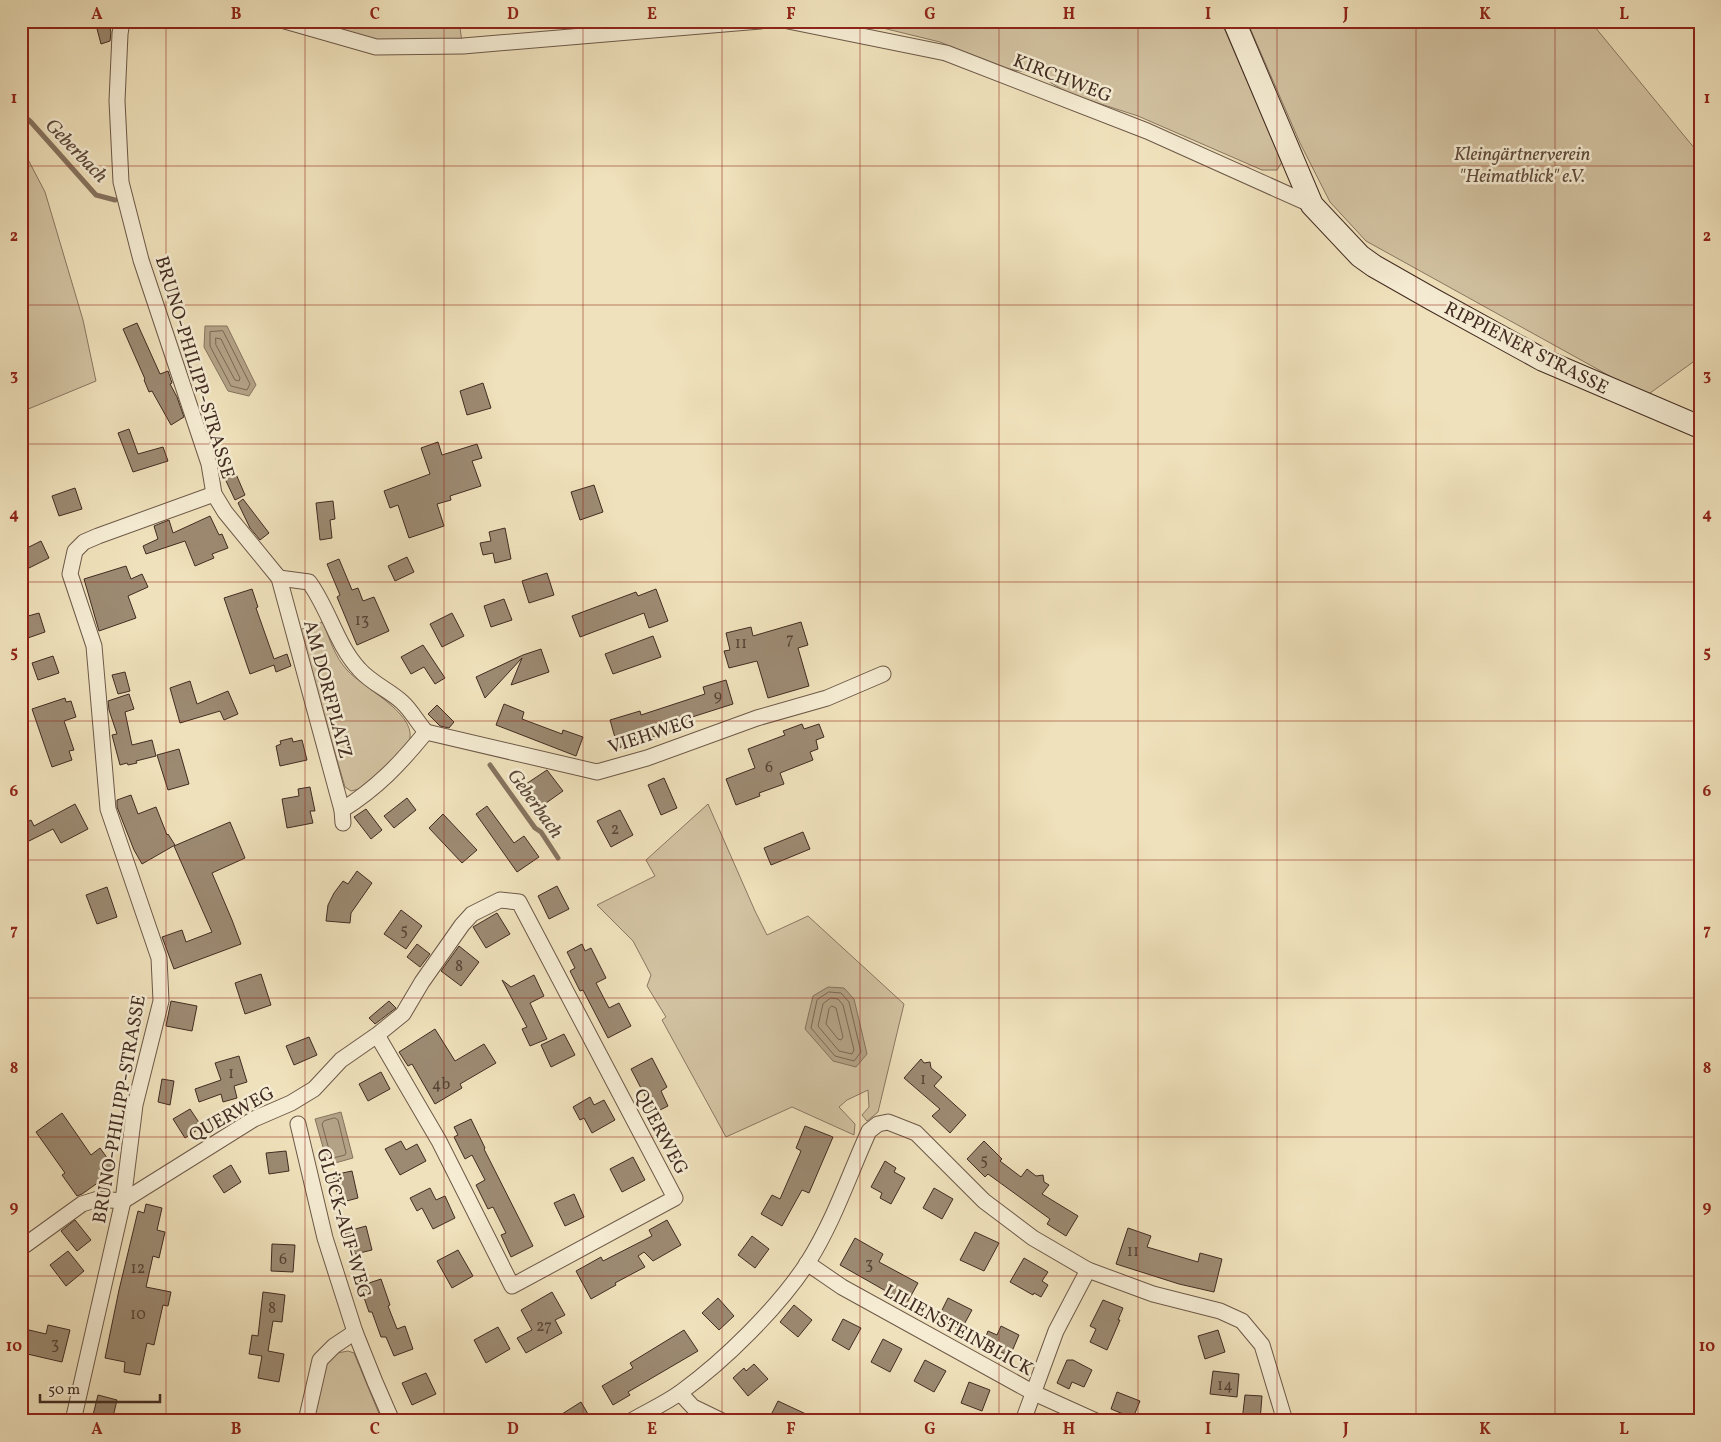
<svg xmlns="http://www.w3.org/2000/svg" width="1721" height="1442" viewBox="0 0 1721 1442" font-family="Vollkorn,serif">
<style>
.green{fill:#d2c2a1;stroke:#8a7762}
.water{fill:#b4a387;stroke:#86735f}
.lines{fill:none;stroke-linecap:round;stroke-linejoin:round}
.shore{stroke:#7b6854;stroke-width:1}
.stream{stroke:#86735f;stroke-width:5}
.building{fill:#9c8a72;stroke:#422c22}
.street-casing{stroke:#6d5948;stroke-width:17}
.secondary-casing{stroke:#422c22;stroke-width:24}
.street{stroke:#f5ecd3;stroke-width:15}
.secondary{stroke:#f5ecd3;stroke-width:22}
.grid{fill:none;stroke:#8f2418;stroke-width:1;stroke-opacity:0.55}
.labels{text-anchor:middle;stroke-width:5;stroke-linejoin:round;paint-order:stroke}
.number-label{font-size:16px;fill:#584436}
.street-label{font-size:19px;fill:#422c22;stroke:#f5ecd3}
.park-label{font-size:19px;font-style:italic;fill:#5f4a3b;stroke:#f5ecd3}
.water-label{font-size:20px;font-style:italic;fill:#5e4a3b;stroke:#f5ecd3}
.neatline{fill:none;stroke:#8f2418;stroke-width:2}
.grid-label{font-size:16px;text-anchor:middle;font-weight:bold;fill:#8f2418}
</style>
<rect width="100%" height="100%" fill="#efe1bb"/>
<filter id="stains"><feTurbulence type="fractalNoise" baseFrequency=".004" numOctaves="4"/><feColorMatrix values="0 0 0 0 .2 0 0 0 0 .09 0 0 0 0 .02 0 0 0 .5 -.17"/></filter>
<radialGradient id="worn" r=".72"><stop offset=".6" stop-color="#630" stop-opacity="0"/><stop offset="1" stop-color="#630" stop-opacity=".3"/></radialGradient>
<!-- green -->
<g class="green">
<polygon points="306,21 459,21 462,42 375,43"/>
<polygon points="854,21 1221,21 1282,162 1277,170 1262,170 1138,116 1070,94 1036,74 1003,68 940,42"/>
<polygon points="1247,21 1590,21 1700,155 1700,357 1646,396 1366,241 1330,202 1300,143"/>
<polygon points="21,146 45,192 83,320 96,381 21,412"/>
<path d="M323,622C329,638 335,657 347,670C362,687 414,712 410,738C408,748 395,758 388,765C378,775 365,789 351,791L345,787L299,630Z"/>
<polygon points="708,804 755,911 767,935 808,916 904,1004 878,1112 867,1121 862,1115 869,1107 868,1090 847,1100 839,1107 855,1124 854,1135 792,1107 726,1137 662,1020 666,1017 647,986 651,975 633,941 597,905 655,876 646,860"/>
<polygon points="348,1351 354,1353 382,1421 314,1421 323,1370 332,1354"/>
</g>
<!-- water -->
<g class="water">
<polygon points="205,326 227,326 256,385 249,396 228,391 204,347"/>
<polygon points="828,987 844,988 854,999 867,1054 856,1067 833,1061 805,1029 813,996"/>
<polygon points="341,1112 353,1158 328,1165 315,1119"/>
</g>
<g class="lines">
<!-- shore -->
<g class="shore">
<polygon points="223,331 250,384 247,390 231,386 210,346 210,332"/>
<polygon points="216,338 221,339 240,378 239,381 235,380 216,345"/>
<polygon points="829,992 841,993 849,1002 861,1052 854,1061 835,1056 811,1028 817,1000"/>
<polygon points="831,998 838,999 843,1005 854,1050 852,1054 839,1051 818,1026 823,1004"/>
<polygon points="832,1006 836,1008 843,1037 841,1040 838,1039 826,1024 829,1009"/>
<polygon points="335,1118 338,1120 346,1153 345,1155 333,1158 331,1157 322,1124 324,1121"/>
</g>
<!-- stream -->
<g class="stream">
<polyline points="21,114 30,121 96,195 115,200"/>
<polyline points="490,765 535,828 541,832 558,858"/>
</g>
</g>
<!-- building -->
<g class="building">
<polygon points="95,21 108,21 111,32 110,41 101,44"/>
<polygon points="137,323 160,374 168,371 172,383 170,384 177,397 184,417 171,425 152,391 149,392 144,380 145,379 123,329"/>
<polygon points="483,383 491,408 467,415 460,391"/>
<polygon points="129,429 138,454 163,447 168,461 133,472 118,433"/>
<polygon points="438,442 442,455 477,444 482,458 472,461 481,486 450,496 451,500 437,504 444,526 409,538 398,505 390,508 384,491 430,474 421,448"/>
<polygon points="227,453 245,495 235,500 219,466 217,458"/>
<polygon points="594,485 603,512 580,520 571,492"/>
<polygon points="75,488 82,509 59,516 52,496"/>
<polygon points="243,499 269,533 260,540 250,528 238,503"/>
<polygon points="333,501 335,519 330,520 332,538 320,540 316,503"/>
<polygon points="210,516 219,535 222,534 228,548 212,554 214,558 195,566 185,541 146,554 143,546 158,539 154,526 169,520 173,533"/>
<polygon points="505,528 511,559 495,563 493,553 483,555 480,543 491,541 489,532"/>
<polygon points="41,541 49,558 29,568 21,551"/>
<polygon points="407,557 414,572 395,581 388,566"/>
<polygon points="339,559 352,590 358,588 363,601 374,597 389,631 357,645 337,597 340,595 327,564"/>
<polygon points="126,566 131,579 142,574 148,587 128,596 136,618 99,631 84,579"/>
<polygon points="547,573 554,595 529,603 522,581"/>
<polygon points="252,589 258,607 256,608 274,659 287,654 291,666 276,672 274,665 250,674 224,598"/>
<polygon points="656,589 668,621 649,628 644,613 580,637 572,616 636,592 638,596"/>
<polygon points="504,599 512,620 491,627 484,606"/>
<polygon points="39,613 45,632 25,639 21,628 21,618"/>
<polygon points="452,613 464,636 442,647 430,624"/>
<polygon points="801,622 808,645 798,648 809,686 768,698 757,661 729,668 724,651 730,650 726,633 751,627 753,636"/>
<polygon points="653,636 661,657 613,674 605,654"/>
<polygon points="423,645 445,678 435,684 424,667 411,674 401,657"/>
<polygon points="541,649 549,672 511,685 522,658 485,698 476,677 523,655"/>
<polygon points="53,656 59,673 38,680 32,663"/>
<polygon points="125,672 130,691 118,694 112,675"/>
<polygon points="726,680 733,704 689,718 691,725 618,748 610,720 640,711 641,715 705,694 703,687"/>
<polygon points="190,681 197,704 228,691 238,714 224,720 220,711 180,723 170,688"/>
<polygon points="129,694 134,709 125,712 132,745 152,740 156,756 136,761 137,763 128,765 127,763 120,765 112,735 117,734 109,710 108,701"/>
<polygon points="65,698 66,702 71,701 76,717 64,721 74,750 69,751 72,760 52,767 32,709"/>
<polygon points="504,704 524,712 522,719 562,734 563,730 583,737 576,756 496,725"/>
<polygon points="437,705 454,722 449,728 440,726 428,714"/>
<polygon points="802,724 804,729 819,724 824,737 816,740 818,749 810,752 813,760 780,773 784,784 759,793 760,796 736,805 726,779 755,768 748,749 785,735 783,731"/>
<polygon points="292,738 293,742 302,740 307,760 280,766 276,746 281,744 280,741"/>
<polygon points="179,749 189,784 168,790 157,755"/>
<polygon points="547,770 563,791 539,808 523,786"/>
<polygon points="664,778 677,808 661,815 648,785"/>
<polygon points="310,787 315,811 310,811 313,823 287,828 282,799 299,796 298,789"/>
<polygon points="131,795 138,814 156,807 167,835 168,834 175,845 142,864 134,850 117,807 117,800"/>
<polygon points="407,798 416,810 394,828 384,816"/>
<polygon points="75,804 88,829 61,843 53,829 21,845 21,825 31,820 34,826"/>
<polygon points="487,806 514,843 524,836 539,857 517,872 476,814"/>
<polygon points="366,809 382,830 371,839 354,817"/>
<polygon points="620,810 633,835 611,847 597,821"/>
<polygon points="443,814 477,850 462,863 429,828"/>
<polygon points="230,822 245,858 212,873 232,920 241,944 174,969 162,937 182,930 186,942 212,932 174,846"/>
<polygon points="803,832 810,849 771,865 764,848"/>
<polygon points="357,871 372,883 351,913 350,923 326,921 328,905 334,893 343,881 348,884"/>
<polygon points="557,886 569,909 549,919 538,896"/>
<polygon points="107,887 117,917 97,924 86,895"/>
<polygon points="401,910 422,926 406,949 384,934"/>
<polygon points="497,913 510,934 486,948 473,927"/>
<polygon points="417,944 430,954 420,967 407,957"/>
<polygon points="582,944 585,951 591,948 606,978 596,983 609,1008 619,1003 631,1026 608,1038 583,990 580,991 570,971 575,968 567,952"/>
<polygon points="459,946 479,962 461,986 441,971"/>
<polygon points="261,974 271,1005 245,1014 235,983"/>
<polygon points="534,975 544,996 530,1003 547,1039 530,1046 522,1029 527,1027 502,980 511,987"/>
<polygon points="171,1001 197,1006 192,1031 166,1026"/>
<polygon points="389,1001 396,1008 375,1024 369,1018"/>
<polygon points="435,1029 455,1061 484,1044 496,1063 460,1084 462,1088 435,1104 412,1064 408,1066 399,1052"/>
<polygon points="564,1034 575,1055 551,1067 541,1045"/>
<polygon points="309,1037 317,1055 294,1065 286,1046"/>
<polygon points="239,1056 247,1082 234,1086 237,1098 223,1102 221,1094 199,1102 195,1089 221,1080 215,1063"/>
<polygon points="652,1058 667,1087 661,1091 668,1106 654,1113 631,1069"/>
<polygon points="921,1059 924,1063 930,1062 931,1068 942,1077 934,1086 966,1115 950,1133 932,1116 940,1109 904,1078"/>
<polygon points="381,1072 390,1089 368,1101 359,1084"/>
<polygon points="162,1079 174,1081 170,1105 158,1102"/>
<polygon points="590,1097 594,1105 604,1100 615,1120 592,1133 584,1118 580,1120 573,1107"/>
<polygon points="190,1109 202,1127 185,1138 173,1119"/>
<polygon points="62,1113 91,1155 100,1148 116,1170 82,1194 77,1196 62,1175 65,1173 36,1132"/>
<polygon points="471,1119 485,1148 484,1149 533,1246 511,1257 501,1235 506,1233 493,1207 488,1209 476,1185 485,1180 472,1155 465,1159 454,1137 458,1135 454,1127"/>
<polygon points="805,1126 833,1137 809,1193 802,1190 782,1226 761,1214 772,1195 780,1199 801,1151 796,1148"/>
<polygon points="401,1141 406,1150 417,1144 426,1161 400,1175 385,1149"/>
<polygon points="984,1141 1002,1159 1000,1161 1021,1177 1027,1169 1036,1176 1043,1175 1044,1182 1049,1185 1042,1194 1078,1216 1066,1236 1047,1224 1050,1219 988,1174 985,1177 967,1159"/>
<polygon points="286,1151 289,1171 269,1174 266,1153"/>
<polygon points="633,1157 645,1180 622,1192 610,1169"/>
<polygon points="885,1161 896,1168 894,1172 905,1178 891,1204 880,1198 882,1193 871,1187"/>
<polygon points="231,1165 241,1182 224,1193 213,1176"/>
<polygon points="352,1171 358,1198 339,1203 333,1175"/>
<polygon points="430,1188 436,1200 445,1196 455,1218 433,1229 422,1208 417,1211 410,1198"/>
<polygon points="934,1188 953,1199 942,1219 923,1208"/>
<polygon points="574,1194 584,1217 565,1226 554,1203"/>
<polygon points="146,1204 162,1208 157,1230 165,1232 159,1258 153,1256 146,1287 171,1292 168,1306 163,1305 154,1345 147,1343 140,1375 124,1372 125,1362 105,1358 119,1290 138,1211 144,1213"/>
<polygon points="75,1220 91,1240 77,1251 61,1231"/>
<polygon points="667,1220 681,1245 653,1261 644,1252 638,1256 645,1267 615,1283 616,1285 591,1299 576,1271 601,1257 603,1261 652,1236 649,1230"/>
<polygon points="366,1226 372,1250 351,1255 345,1232"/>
<polygon points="1128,1228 1151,1236 1147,1247 1198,1262 1200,1253 1222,1259 1214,1292 1179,1284 1116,1264"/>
<polygon points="975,1232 999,1243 984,1271 960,1260"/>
<polygon points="752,1236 769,1249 755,1268 738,1255"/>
<polygon points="855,1238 883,1254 879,1262 918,1283 907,1303 840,1265"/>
<polygon points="272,1244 295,1245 293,1272 271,1271"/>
<polygon points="458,1250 473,1276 452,1288 437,1261"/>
<polygon points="68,1251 84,1271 66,1286 50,1265"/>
<polygon points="1024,1258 1048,1272 1042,1281 1048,1285 1041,1297 1034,1293 1033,1295 1010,1282"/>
<polygon points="381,1279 390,1305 388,1306 397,1329 405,1326 413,1349 394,1356 386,1337 381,1337 372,1312 369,1312 360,1286"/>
<polygon points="263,1292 285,1295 282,1322 273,1321 268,1351 284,1354 279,1382 258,1378 262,1356 249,1354 252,1335 258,1336"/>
<polygon points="552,1292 565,1315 555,1320 562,1333 526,1353 517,1338 532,1330 521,1310"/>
<polygon points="718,1298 734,1316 719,1330 702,1313"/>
<polygon points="948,1298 972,1310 961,1330 938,1318"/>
<polygon points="1103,1300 1123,1308 1118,1320 1120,1320 1107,1350 1090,1342 1096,1329 1090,1326"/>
<polygon points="794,1305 812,1320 798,1337 780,1322"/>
<polygon points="843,1319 861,1328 849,1350 832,1340"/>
<polygon points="48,1325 70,1330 62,1362 23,1353 29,1330 46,1334"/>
<polygon points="1001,1326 1019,1335 1010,1356 983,1344 988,1331 997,1335"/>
<polygon points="498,1327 510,1349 486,1363 474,1340"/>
<polygon points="684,1330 698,1351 628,1392 630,1395 613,1405 602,1386 633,1368 630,1363"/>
<polygon points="1218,1330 1225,1352 1205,1359 1198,1336"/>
<polygon points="883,1339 902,1349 890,1372 871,1362"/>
<polygon points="925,1360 946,1371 934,1392 914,1381"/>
<polygon points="1067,1360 1073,1360 1092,1370 1084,1387 1072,1382 1069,1389 1057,1383"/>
<polygon points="754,1364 768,1379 748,1396 733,1378 744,1368 746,1371"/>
<polygon points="1213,1371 1239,1374 1237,1397 1210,1394"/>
<polygon points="426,1373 436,1394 412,1405 402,1383"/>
<polygon points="969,1382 990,1390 982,1411 961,1403"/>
<polygon points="1117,1392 1140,1401 1133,1418 1111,1409"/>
<polygon points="98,1395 117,1400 112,1421 92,1419"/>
<polygon points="1245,1395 1262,1396 1260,1421 1242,1421"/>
<polygon points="778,1401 821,1421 768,1421"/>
<polygon points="581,1402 592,1421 551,1421"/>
</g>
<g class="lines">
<defs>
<g id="street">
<polyline points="122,21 120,34 117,101 121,182 141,260 209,464 214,494 225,512 279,578 342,810 343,823"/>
<polyline points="285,21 376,47 463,46 760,21"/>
<polyline points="788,21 946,53 1147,131 1312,205"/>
<path d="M279,578L309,582C329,609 336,644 359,669C371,683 389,690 402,702C411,710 418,723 426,732"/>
<polyline points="426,732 597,772 647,758 757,718 827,698 883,674"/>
<path d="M342,810C377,788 400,764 426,732"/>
<polyline points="298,1124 325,1238 355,1332 334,1346 320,1360 306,1421"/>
<polyline points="21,1248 82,1204 98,1199 123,1201 254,1119 291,1103 314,1089 341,1060 377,1035 403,1014 422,982 462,925 472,914 500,900 519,902 675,1198 512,1286 439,1141 377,1035"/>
<polyline points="807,1263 842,1287 1034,1393 1096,1421"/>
<polyline points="355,1332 375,1382 392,1421"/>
<polyline points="680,1393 693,1407 722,1421"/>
<polyline points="73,1421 123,1201 135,1105 161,1001 159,958 108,809 94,646 70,574 75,551 84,542 98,536 214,494"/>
<path d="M631,1421C648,1411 666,1403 681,1392C724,1361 779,1307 808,1262C834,1221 849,1175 869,1131L878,1124L888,1122L916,1133L984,1201L1033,1238L1088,1270L1153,1294L1220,1311L1242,1321L1262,1345L1285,1421"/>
<polyline points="1023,1421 1056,1331 1088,1270"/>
</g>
<polyline id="secondary" points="1234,21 1312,205 1360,256 1374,266 1432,299 1543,360 1700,427"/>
</defs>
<!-- street casing -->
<use href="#street" class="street-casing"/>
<!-- secondary casing -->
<use href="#secondary" class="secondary-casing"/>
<!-- street -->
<use href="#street" class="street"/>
<!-- secondary -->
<use href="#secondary" class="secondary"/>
</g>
<!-- grid -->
<path class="grid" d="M166,21V1421M305,21V1421M444,21V1421M583,21V1421M722,21V1421M860,21V1421M999,21V1421M1138,21V1421M1277,21V1421M1416,21V1421M1555,21V1421M21,166H1700M21,305H1700M21,444H1700M21,582H1700M21,721H1700M21,860H1700M21,998H1700M21,1137H1700M21,1276H1700"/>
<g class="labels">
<!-- number labels -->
<g class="number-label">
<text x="362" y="625">13</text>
<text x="790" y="644">7</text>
<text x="741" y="648">11</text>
<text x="718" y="701">9</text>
<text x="769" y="772">6</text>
<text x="615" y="834">2</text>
<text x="404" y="935">5</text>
<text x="459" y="971">8</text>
<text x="231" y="1078">1</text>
<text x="923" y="1084">1</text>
<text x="441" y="1089">4b</text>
<text x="984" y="1165">5</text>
<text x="1133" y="1256">11</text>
<text x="283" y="1264">6</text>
<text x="869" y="1269">3</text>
<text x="138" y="1273">12</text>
<text x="272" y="1313">8</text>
<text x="138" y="1319">10</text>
<text x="544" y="1331">27</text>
<text x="55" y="1349">3</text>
<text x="1225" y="1390">14</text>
</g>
<!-- street labels -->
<g class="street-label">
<text transform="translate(1063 77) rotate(21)" y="7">KIRCHWEG</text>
<text transform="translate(1527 347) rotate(27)" y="7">RIPPIENER STRASSE</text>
<text transform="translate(196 367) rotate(73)" y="7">BRUNO-PHILIPP-STRASSE</text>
<text transform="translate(329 689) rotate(75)" y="7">AM DORFPLATZ</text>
<text transform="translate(651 733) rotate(-18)" y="7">VIEHWEG</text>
<text transform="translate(118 1109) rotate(-80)" y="7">BRUNO-PHILIPP-STRASSE</text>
<text transform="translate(231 1113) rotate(-29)" y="7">QUERWEG</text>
<text transform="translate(662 1131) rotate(62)" y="7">QUERWEG</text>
<text transform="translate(345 1223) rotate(74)" y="7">GLÜCK-AUF-WEG</text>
<text transform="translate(959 1329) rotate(29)" y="7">LILIENSTEINBLICK</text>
</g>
<!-- park labels -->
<g class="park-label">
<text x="1522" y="160">Kleingärtnerverein<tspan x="1522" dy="22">"Heimatblick" e.V.</tspan></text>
</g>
<!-- water labels -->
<g class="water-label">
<text transform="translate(77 150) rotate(46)" y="7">Geberbach</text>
<text transform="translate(536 803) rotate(54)" y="7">Geberbach</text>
</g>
</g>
<!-- margin -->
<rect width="1721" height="1442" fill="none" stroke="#efe1bb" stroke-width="55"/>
<!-- scale -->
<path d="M40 1394v8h120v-8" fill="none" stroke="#422c22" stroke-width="2.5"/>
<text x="48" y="1394" font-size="15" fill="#422c22" stroke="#f5ecd3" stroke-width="4" paint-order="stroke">50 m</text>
<rect x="28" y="28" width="1666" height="1386" class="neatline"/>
<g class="grid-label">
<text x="97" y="19">A</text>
<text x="236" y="19">B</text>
<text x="375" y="19">C</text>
<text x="513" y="19">D</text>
<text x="652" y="19">E</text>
<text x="791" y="19">F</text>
<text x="930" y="19">G</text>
<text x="1069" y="19">H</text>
<text x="1208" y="19">I</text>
<text x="1346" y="19">J</text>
<text x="1485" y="19">K</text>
<text x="1624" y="19">L</text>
<text x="14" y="103">1</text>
<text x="1707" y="103">1</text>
<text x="14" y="241">2</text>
<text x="1707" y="241">2</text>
<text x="14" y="380">3</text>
<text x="1707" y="380">3</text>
<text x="14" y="519">4</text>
<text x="1707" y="519">4</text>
<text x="14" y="657">5</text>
<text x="1707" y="657">5</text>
<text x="14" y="796">6</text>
<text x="1707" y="796">6</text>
<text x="14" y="935">7</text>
<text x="1707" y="935">7</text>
<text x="14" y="1073">8</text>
<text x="1707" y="1073">8</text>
<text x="14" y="1212">9</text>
<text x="1707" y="1212">9</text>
<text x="14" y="1351">10</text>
<text x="1707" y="1351">10</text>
<text x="97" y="1434">A</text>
<text x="236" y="1434">B</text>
<text x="375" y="1434">C</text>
<text x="513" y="1434">D</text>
<text x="652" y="1434">E</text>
<text x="791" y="1434">F</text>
<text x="930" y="1434">G</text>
<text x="1069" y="1434">H</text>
<text x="1208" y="1434">I</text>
<text x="1346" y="1434">J</text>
<text x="1485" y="1434">K</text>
<text x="1624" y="1434">L</text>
</g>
<rect width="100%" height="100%" filter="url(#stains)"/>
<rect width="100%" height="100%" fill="url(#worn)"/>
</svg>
